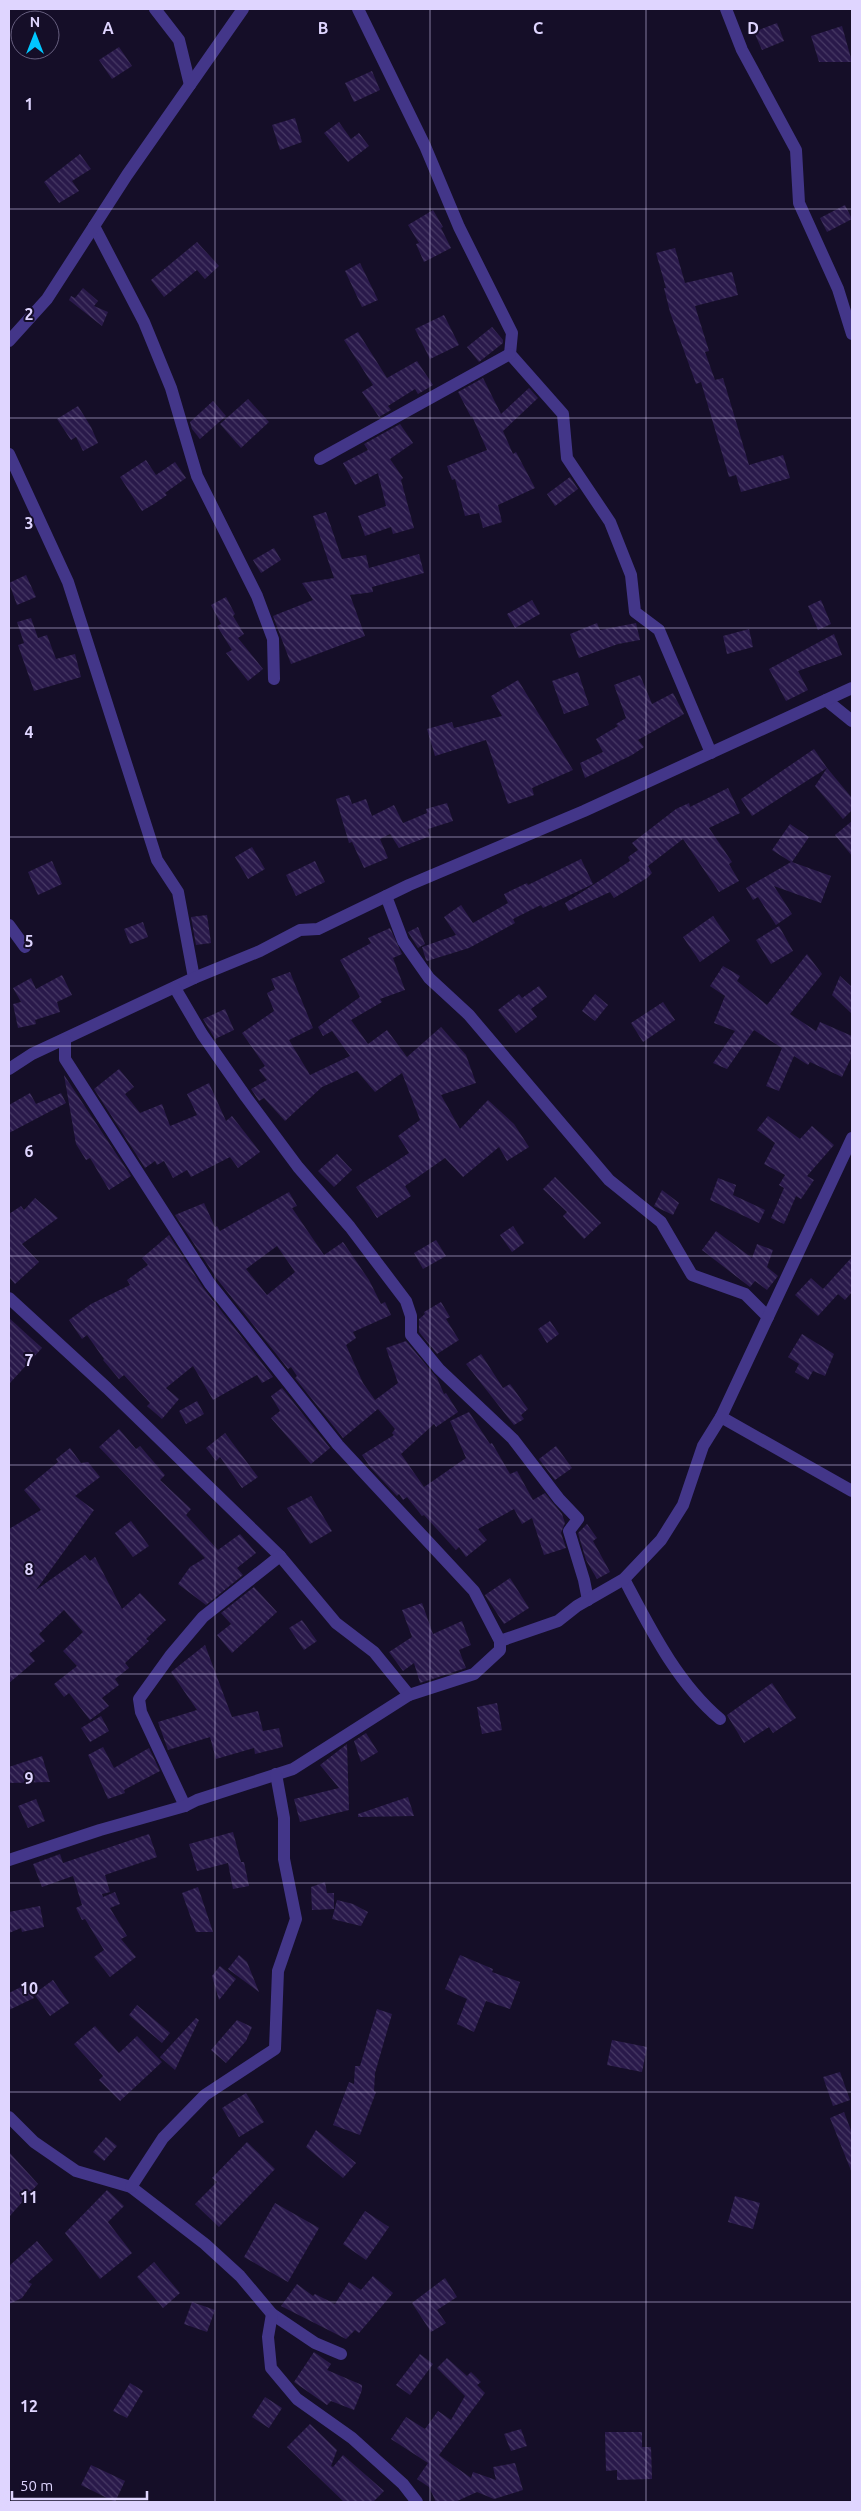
<svg xmlns="http://www.w3.org/2000/svg" width="861" height="2511" viewBox="0 0 861 2511" font-family="Ubuntu,sans-serif">
<style>
.building{fill:url(#building-back-hatch);fill-rule:evenodd}
.lines{fill:none;stroke-linecap:round;stroke-linejoin:round}
.street{stroke:#433689;stroke-width:12}
.grid{fill:none;stroke:#dfd5ff;stroke-width:1;stroke-opacity:0.55}
.grid-label{font-size:16px;text-anchor:middle;font-weight:bold;fill:#dfd5ff;stroke:#150e28;stroke-width:4;stroke-linejoin:round;paint-order:stroke}
</style>
<defs>
<pattern id="building-back-hatch" width="6" height="6" patternUnits="userSpaceOnUse" patternTransform="scale(1.25)"><rect width="6" height="6" fill="#29194a"/><path d="M-1 5l2 2M0 0l6 6M5-1l2 2" fill="none" stroke="#483a65"/></pattern>
</defs>
<rect width="100%" height="100%" fill="#150e28"/>
<!-- building -->
<g class="building">
<polygon points="777,23 784,41 762,50 754,32"/>
<polygon points="842,26 852,62 819,62 811,36"/>
<polygon points="119,47 132,66 112,79 99,60"/>
<polygon points="372,71 380,90 354,102 345,83"/>
<polygon points="295,118 302,142 280,150 272,125"/>
<polygon points="339,122 351,139 359,133 369,146 348,162 324,133"/>
<polygon points="80,154 91,169 72,181 79,191 59,203 44,182"/>
<polygon points="845,205 852,219 827,232 820,218"/>
<polygon points="433,210 443,227 441,228 451,248 424,262 416,244 419,243 408,225"/>
<polygon points="197,242 219,266 205,279 197,270 164,297 151,280"/>
<polygon points="675,248 685,283 732,272 738,295 695,306 709,351 705,352 715,380 723,378 749,465 783,455 790,478 741,492 736,475 729,477 701,382 696,384 670,312 664,288 666,288 656,253"/>
<polygon points="360,263 378,300 362,307 345,271"/>
<polygon points="83,288 98,301 94,306 108,312 102,326 69,300 71,296 75,298"/>
<polygon points="444,315 459,345 430,359 415,329"/>
<polygon points="492,327 503,340 503,343 479,362 467,347"/>
<polygon points="358,332 387,378 417,361 433,385 418,394 415,389 388,406 391,410 379,417 362,392 373,385 344,340"/>
<polygon points="483,378 501,414 529,388 538,398 503,431 513,454 516,452 535,488 498,505 502,522 483,528 479,513 465,516 455,479 452,480 447,466 487,450 472,416 471,417 458,392"/>
<polygon points="248,399 269,422 241,448 220,424"/>
<polygon points="213,401 226,416 200,439 192,429 190,422"/>
<polygon points="78,406 91,427 98,443 83,451 76,437 71,440 57,419"/>
<polygon points="400,424 413,443 390,459 403,478 401,480 414,528 393,534 391,527 365,536 358,516 386,506 378,473 355,485 343,463 368,450 364,444"/>
<polygon points="146,460 156,475 175,462 186,478 165,493 167,495 154,504 142,511 120,477"/>
<polygon points="570,477 578,489 555,506 547,494"/>
<polygon points="326,512 342,559 366,555 369,568 419,554 424,573 372,587 373,592 350,595 365,636 291,664 273,616 313,600 302,583 334,578 313,516"/>
<polygon points="274,548 281,560 261,573 253,560"/>
<polygon points="26,575 36,597 17,605 9,583"/>
<polygon points="226,597 235,614 233,616 244,634 238,638 263,669 248,681 226,653 232,650 217,626 221,624 211,605"/>
<polygon points="532,600 540,614 515,628 507,614"/>
<polygon points="821,600 831,624 818,630 808,606"/>
<polygon points="31,618 38,638 47,635 56,659 75,654 81,677 34,691 18,645 24,643 17,622"/>
<polygon points="597,623 600,630 636,623 640,640 618,644 579,658 570,634"/>
<polygon points="749,629 753,647 727,654 723,636"/>
<polygon points="834,634 842,655 798,671 808,690 786,701 769,669"/>
<polygon points="578,672 589,705 564,714 552,681"/>
<polygon points="640,675 652,704 673,693 684,714 638,740 644,747 632,755 585,778 580,763 603,752 596,739 618,726 616,724 626,718 614,685"/>
<polygon points="518,680 573,770 532,788 534,795 508,804 486,740 435,756 427,729 452,722 454,728 502,716 491,696"/>
<polygon points="814,749 827,768 752,816 741,799"/>
<polygon points="827,768 852,798 852,810 843,819 815,786"/>
<polygon points="728,788 740,813 709,828 732,862 729,864 739,881 719,892 683,839 648,866 652,873 647,878 614,898 610,892 569,911 565,903 630,861 628,857 638,850 632,843 676,809 689,803 690,807"/>
<polygon points="349,795 352,804 366,799 372,816 394,805 403,823 427,813 426,809 447,803 453,821 428,829 430,836 399,848 390,834 380,839 388,858 364,868 352,842 349,843 336,799"/>
<polygon points="852,821 852,856 835,835"/>
<polygon points="790,824 809,837 792,862 831,876 821,903 774,886 792,914 776,925 758,897 753,900 746,888 791,862 772,850"/>
<polygon points="252,847 265,869 248,879 235,857"/>
<polygon points="581,859 593,884 543,908 541,905 513,919 515,923 469,948 427,961 426,960 422,947 456,935 444,917 461,905 473,923 508,903 504,894 527,883 528,885"/>
<polygon points="52,861 62,884 38,895 28,872"/>
<polygon points="315,861 325,882 296,896 286,875"/>
<polygon points="207,915 211,943 196,945 191,917"/>
<polygon points="713,916 730,941 700,962 683,937"/>
<polygon points="143,922 148,937 130,944 124,929"/>
<polygon points="779,926 793,951 771,964 756,940"/>
<polygon points="418,927 425,944 418,948 408,932"/>
<polygon points="390,928 402,954 393,958 405,990 380,999 382,1002 351,1020 368,1044 387,1030 407,1057 441,1027 466,1055 476,1083 441,1095 460,1129 488,1100 514,1124 529,1147 507,1161 499,1147 463,1177 445,1158 405,1186 411,1196 377,1218 356,1187 409,1153 398,1136 420,1120 402,1073 375,1092 357,1071 322,1087 285,1121 264,1098 259,1101 251,1089 267,1080 259,1070 265,1066 242,1033 274,1011 267,993 275,989 271,979 290,972 313,1028 289,1040 310,1075 350,1056 332,1031 323,1036 318,1027 360,997 340,960 371,943 368,938"/>
<polygon points="807,954 822,974 790,1014 816,1031 820,1022 852,1036 852,1056 842,1077 810,1062 808,1065 794,1056 779,1091 766,1086 782,1048 754,1030 727,1069 713,1063 735,1031 714,1023 725,996 710,986 723,966 740,976 737,981 767,1005"/>
<polygon points="62,975 72,995 57,1002 60,1012 35,1020 36,1024 18,1028 13,1004 21,1002 13,988 31,978 36,989"/>
<polygon points="840,976 852,987 852,1014 832,995"/>
<polygon points="539,986 547,997 531,1009 537,1017 516,1033 498,1010 519,994 522,998"/>
<polygon points="595,994 608,1005 595,1021 582,1011"/>
<polygon points="663,1002 675,1020 643,1042 631,1023"/>
<polygon points="225,1009 234,1030 215,1039 203,1019"/>
<polygon points="119,1069 134,1087 125,1094 140,1113 162,1104 170,1126 197,1115 187,1094 209,1083 226,1121 232,1116 260,1152 238,1168 230,1157 191,1177 187,1170 173,1178 164,1161 157,1165 155,1161 145,1168 94,1089"/>
<polygon points="64,1075 131,1176 109,1190 90,1158 86,1160 76,1144"/>
<polygon points="30,1093 36,1104 61,1093 66,1103 9,1133 9,1105"/>
<polygon points="768,1116 800,1139 812,1126 834,1145 807,1176 814,1180 801,1199 796,1196 784,1224 771,1218 784,1188 779,1185 785,1175 764,1164 775,1143 757,1130"/>
<polygon points="337,1154 352,1170 334,1187 318,1171"/>
<polygon points="555,1177 601,1223 584,1239 563,1216 567,1212 543,1189"/>
<polygon points="718,1178 736,1185 733,1195 765,1210 759,1223 710,1200"/>
<polygon points="662,1190 679,1203 673,1215 654,1206"/>
<path d="M289,1192L297,1206L292,1208L324,1255L343,1242L369,1280L381,1304L385,1302L391,1315L353,1332L356,1338L346,1345L363,1383L375,1400L398,1383L386,1348L406,1341L437,1378L444,1394L446,1393L458,1412L436,1427L434,1424L401,1454L424,1487L466,1458L450,1421L469,1412L490,1444L492,1443L510,1474L517,1471L533,1500L545,1493L562,1514L565,1523L561,1533L566,1548L544,1555L532,1518L522,1524L514,1509L478,1529L487,1540L466,1557L459,1547L456,1550L424,1515L422,1516L407,1497L403,1500L399,1494L397,1496L370,1467L362,1455L394,1435L392,1433L395,1429L378,1409L343,1438L295,1378L297,1376L291,1367L288,1369L217,1279L175,1215L204,1203L215,1227L217,1226L220,1231ZM277,1246L295,1272L267,1295L246,1269Z"/>
<polygon points="35,1198 58,1218 22,1244 39,1262 15,1284 9,1277 9,1214 21,1206 24,1210"/>
<polygon points="513,1226 524,1243 512,1252 500,1235"/>
<polygon points="716,1231 752,1258 757,1244 773,1250 767,1267 778,1276 767,1290 755,1281 750,1287 702,1250"/>
<polygon points="169,1235 204,1289 273,1377 262,1383 257,1375 213,1400 193,1366 166,1388 179,1399 162,1419 147,1406 150,1403 124,1375 119,1379 103,1360 104,1359 87,1335 82,1339 69,1320 91,1304 130,1285 127,1280 148,1265 142,1258"/>
<polygon points="436,1240 446,1256 423,1269 414,1253"/>
<polygon points="852,1257 852,1292 845,1300 838,1294 818,1316 795,1295 811,1278 823,1289"/>
<polygon points="441,1302 450,1317 446,1319 459,1340 437,1354 419,1332 419,1319 425,1314 424,1312"/>
<polygon points="9,1318 42,1348 9,1384"/>
<polygon points="550,1321 559,1334 547,1343 538,1329"/>
<polygon points="802,1334 834,1354 825,1376 813,1371 808,1380 795,1372 799,1364 788,1357"/>
<polygon points="481,1354 503,1388 510,1384 528,1409 521,1415 524,1419 514,1425 466,1364"/>
<polygon points="282,1388 330,1448 311,1464 271,1418 280,1411 271,1396"/>
<polygon points="197,1401 204,1414 186,1424 179,1411"/>
<polygon points="119,1429 136,1449 140,1446 165,1475 160,1480 191,1509 186,1515 218,1550 240,1534 256,1553 237,1568 243,1575 206,1605 178,1584 190,1567 205,1558 99,1447"/>
<polygon points="225,1433 258,1477 242,1488 220,1457 216,1461 206,1448"/>
<polygon points="556,1446 572,1468 555,1480 539,1459"/>
<polygon points="70,1448 81,1463 88,1462 100,1477 75,1496 94,1510 36,1590 85,1555 90,1561 95,1557 122,1609 140,1593 166,1620 146,1639 149,1641 125,1663 129,1668 115,1679 119,1685 102,1698 109,1706 90,1720 69,1693 64,1697 54,1684 77,1666 63,1651 83,1632 64,1610 39,1634 45,1641 29,1654 35,1661 9,1683 9,1529 41,1510 24,1490 58,1462 56,1459"/>
<polygon points="311,1496 332,1531 310,1544 287,1508"/>
<polygon points="131,1521 149,1546 133,1557 115,1533"/>
<polygon points="587,1524 597,1538 593,1541 610,1572 597,1579 586,1560 578,1533"/>
<polygon points="510,1578 529,1608 504,1624 485,1595"/>
<polygon points="254,1587 277,1612 232,1653 217,1635 231,1624 221,1613"/>
<polygon points="422,1603 433,1634 462,1621 471,1645 459,1650 466,1668 420,1683 414,1663 403,1671 389,1652 412,1637 402,1610"/>
<polygon points="302,1620 317,1641 304,1650 289,1628"/>
<polygon points="205,1645 232,1717 258,1711 263,1731 279,1728 283,1747 255,1754 254,1748 216,1759 210,1737 168,1750 158,1722 197,1710 171,1672"/>
<polygon points="772,1683 796,1718 773,1733 769,1727 744,1743 727,1715"/>
<polygon points="497,1703 502,1730 482,1734 477,1707"/>
<polygon points="101,1716 109,1731 90,1742 81,1728"/>
<polygon points="366,1733 378,1752 361,1762 354,1741"/>
<polygon points="347,1744 349,1810 300,1822 294,1799 339,1788 320,1765"/>
<polygon points="103,1747 114,1768 149,1748 160,1771 124,1790 125,1793 108,1799 88,1755"/>
<polygon points="42,1756 50,1782 9,1783 9,1767"/>
<polygon points="408,1797 414,1816 358,1817 358,1814"/>
<polygon points="36,1799 45,1821 28,1828 18,1806"/>
<polygon points="233,1832 241,1862 244,1862 249,1886 233,1889 228,1863 197,1871 189,1844"/>
<polygon points="149,1834 157,1857 105,1875 110,1892 102,1894 103,1897 115,1892 120,1904 110,1908 127,1936 121,1939 136,1957 110,1977 94,1957 104,1950 85,1919 82,1920 76,1908 82,1905 73,1876 42,1887 33,1864 60,1854 63,1863"/>
<polygon points="325,1882 327,1893 334,1893 334,1909 312,1910 311,1887"/>
<polygon points="198,1887 213,1932 196,1932 182,1893"/>
<polygon points="337,1900 353,1904 368,1912 361,1926 332,1919"/>
<polygon points="40,1906 44,1927 22,1932 21,1928 9,1933 9,1912"/>
<polygon points="239,1955 247,1962 259,1992 228,1969"/>
<polygon points="460,1955 493,1969 492,1972 520,1982 510,2009 486,2001 474,2032 457,2024 467,1999 445,1989"/>
<polygon points="220,1966 236,1979 219,2000 212,1976"/>
<polygon points="53,1980 69,2003 50,2016 34,1994"/>
<polygon points="27,1984 34,1998 9,2010 9,1993"/>
<polygon points="137,2005 170,2033 162,2043 129,2015"/>
<polygon points="377,2009 392,2014 375,2073 374,2091 376,2092 360,2135 333,2125 349,2082 354,2084 355,2066 360,2066"/>
<polygon points="196,2018 199,2020 175,2070 160,2057"/>
<polygon points="237,2020 252,2027 246,2041 226,2063 211,2050"/>
<polygon points="95,2026 119,2053 137,2036 162,2062 120,2101 99,2080 103,2076 74,2044"/>
<polygon points="612,2040 647,2047 642,2072 607,2065"/>
<polygon points="840,2072 850,2100 833,2106 823,2077"/>
<polygon points="246,2093 264,2122 239,2137 222,2108"/>
<polygon points="844,2112 852,2133 852,2173 830,2118"/>
<polygon points="316,2130 356,2163 343,2178 306,2147"/>
<polygon points="106,2137 117,2146 104,2161 93,2152"/>
<polygon points="247,2142 275,2169 219,2227 195,2204 217,2182 212,2178"/>
<polygon points="9,2152 38,2184 9,2217"/>
<polygon points="107,2190 124,2206 108,2222 132,2253 100,2279 65,2233"/>
<polygon points="735,2196 760,2203 753,2229 728,2222"/>
<polygon points="275,2203 319,2228 288,2282 244,2257"/>
<polygon points="365,2211 389,2227 366,2260 343,2244"/>
<polygon points="37,2241 53,2260 28,2282 32,2284 22,2298 9,2304 9,2266"/>
<polygon points="154,2262 180,2293 163,2308 137,2277"/>
<polygon points="373,2276 393,2293 359,2333 355,2330 346,2339 281,2306 297,2284 313,2296 315,2294 335,2304 349,2282 361,2290"/>
<polygon points="445,2278 457,2297 437,2310 446,2323 431,2332 412,2303"/>
<polygon points="192,2302 215,2310 207,2332 184,2324"/>
<polygon points="314,2352 331,2364 327,2370 362,2385 362,2390 354,2410 331,2401 327,2405 294,2382"/>
<polygon points="420,2354 433,2364 410,2395 396,2385"/>
<polygon points="447,2358 467,2376 471,2372 481,2382 477,2385 485,2393 439,2455 471,2478 473,2472 496,2480 493,2467 515,2463 523,2490 494,2499 477,2492 455,2502 436,2502 429,2487 417,2479 428,2463 391,2439 406,2417 425,2429 438,2411 451,2420 465,2396 437,2368"/>
<polygon points="130,2383 143,2391 127,2418 113,2411"/>
<polygon points="265,2397 282,2408 269,2428 252,2417"/>
<polygon points="310,2424 337,2450 331,2466 333,2467 343,2455 384,2491 373,2502 344,2502 287,2447"/>
<polygon points="521,2429 527,2446 511,2451 504,2434"/>
<polygon points="605,2432 642,2432 642,2447 651,2447 652,2479 617,2480 617,2470 606,2471"/>
<polygon points="91,2465 125,2481 115,2502 81,2485"/>
</g>
<g class="lines">
<!-- street -->
<g class="street">
<polyline points="155,9 179,40 190,85"/>
<polyline points="358,9 425,146 459,227 512,333 510,354 563,414 567,458 610,522 631,575 635,612 659,630 711,753"/>
<polyline points="726,9 742,50 796,150 799,203 838,289 852,334"/>
<polyline points="94,226 144,322 171,388 197,476 257,596 273,639 274,679"/>
<polyline points="9,341 47,299 127,175 243,9"/>
<polyline points="9,454 68,582 157,860 178,892 194,978 32,1054 9,1069"/>
<polyline points="320,459 510,354"/>
<polyline points="826,700 852,721"/>
<polyline points="386,896 403,941 429,978 469,1015 609,1180 661,1222 692,1275 745,1294 768,1317"/>
<polyline points="9,925 25,947"/>
<polyline points="194,978 260,951 300,930 318,929 409,885 584,811 852,688"/>
<polyline points="175,988 202,1034 246,1097 298,1167 350,1227 406,1301 411,1316 411,1335 439,1369 513,1439 559,1499 578,1519 569,1531 584,1580 588,1600"/>
<polyline points="9,1298 107,1388 280,1556 336,1623 374,1652 409,1695"/>
<polyline points="721,1417 852,1491"/>
<path d="M624,1579C650,1628 677,1683 720,1719"/>
<polyline points="500,1641 558,1621 577,1606 624,1579 661,1540 683,1505 703,1446 721,1417 852,1138"/>
<polyline points="185,1806 141,1712 139,1699 170,1656 203,1617 280,1556"/>
<polyline points="9,1860 100,1830 185,1806 197,1800 293,1769 409,1695 474,1674 500,1650 500,1641 474,1591 338,1445 210,1284 65,1059 65,1040"/>
<polyline points="9,2117 34,2142 76,2171 131,2187 205,2244 240,2276 272,2314 315,2343 341,2354"/>
<polyline points="131,2187 163,2138 205,2095 275,2049 278,1971 296,1919 284,1859 284,1818 276,1774"/>
<polyline points="272,2314 268,2337 271,2368 297,2399 352,2438 403,2484 417,2502"/>
</g>
</g>
<!-- grid -->
<path class="grid" d="M215,9V2502M430,9V2502M646,9V2502M9,209H852M9,418H852M9,628H852M9,837H852M9,1046H852M9,1256H852M9,1465H852M9,1674H852M9,1883H852M9,2092H852M9,2302H852"/>
<g class="grid-label">
<text x="108" y="34">A</text>
<text x="323" y="34">B</text>
<text x="538" y="34">C</text>
<text x="753" y="34">D</text>
<text x="29" y="110">1</text>
<text x="29" y="320">2</text>
<text x="29" y="529">3</text>
<text x="29" y="738">4</text>
<text x="29" y="947">5</text>
<text x="29" y="1157">6</text>
<text x="29" y="1366">7</text>
<text x="29" y="1575">8</text>
<text x="29" y="1784">9</text>
<text x="29" y="1994">10</text>
<text x="29" y="2203">11</text>
<text x="29" y="2412">12</text>
</g>
<!-- border -->
<rect width="861" height="2511" fill="none" stroke="#dfd5ff" stroke-width="20"/>
<!-- north arrow -->
<g transform="translate(35 35)"><circle r="24" fill="#150e28" stroke="#665e7e"/>
<path d="M0-4L9 19L0 12L-9 19Z" fill="#01c7ff"/>
<text y="-8" font-size="14" font-weight="bold" text-anchor="middle" fill="#dfd5ff">N</text>
</g>
<!-- scale -->
<path d="M12 2491v8h135v-8" fill="none" stroke="#dfd5ff" stroke-width="2.5"/>
<text x="20" y="2491" font-size="15" fill="#dfd5ff" stroke="#150e28" stroke-width="4" paint-order="stroke">50 m</text>
</svg>
